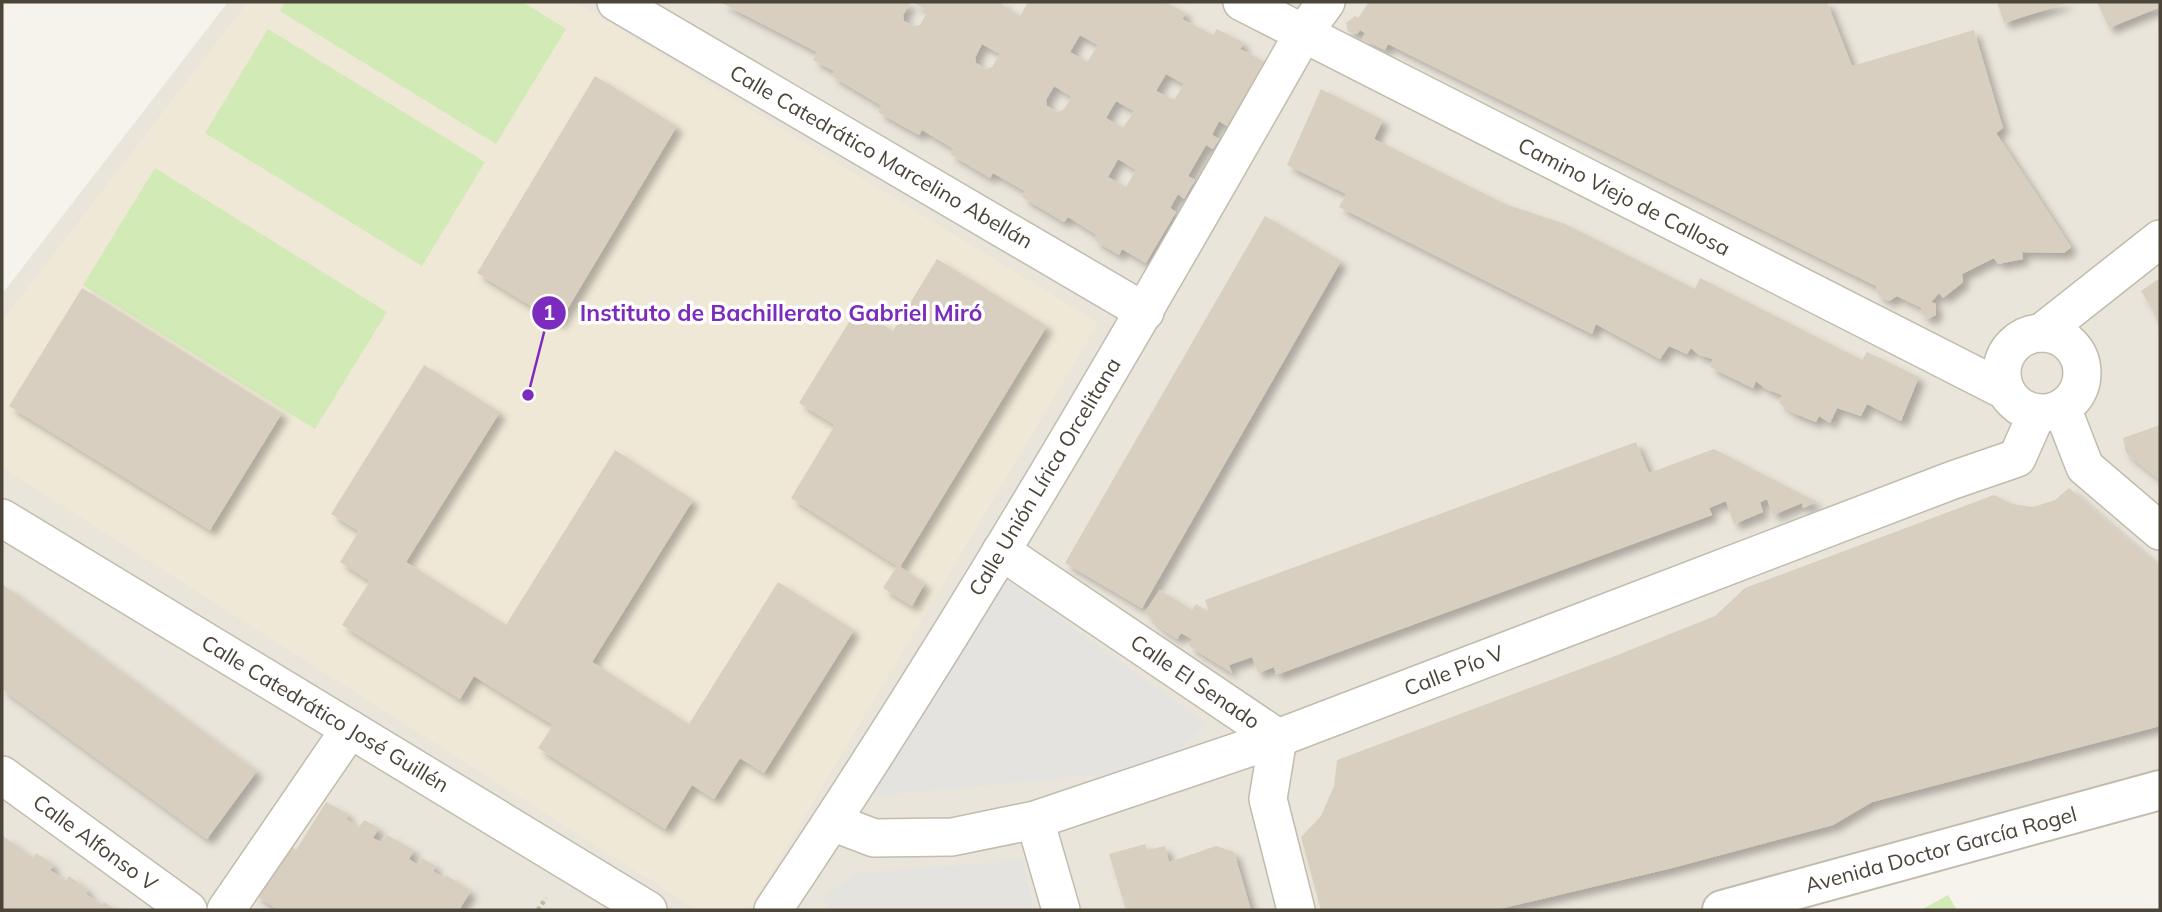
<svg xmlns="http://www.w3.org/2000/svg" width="2162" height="912" viewBox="0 0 2162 912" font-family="Mulish,sans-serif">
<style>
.residential{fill:#eae5da}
.education{fill:#efe8d6}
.green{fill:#d2eab5}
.parking{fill:#e5e3e0}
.building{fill:#d8cfc1;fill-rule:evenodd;filter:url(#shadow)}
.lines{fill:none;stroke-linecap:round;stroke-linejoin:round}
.minor-casing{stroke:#c2bbae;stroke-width:40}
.tertiary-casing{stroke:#c2bbae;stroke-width:42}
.path{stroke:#c4b79f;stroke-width:4.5;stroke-dasharray:3.5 3.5;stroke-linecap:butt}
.minor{stroke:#fff;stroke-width:37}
.tertiary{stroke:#fff;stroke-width:38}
.labels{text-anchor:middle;stroke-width:7;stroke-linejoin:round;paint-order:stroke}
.street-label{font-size:21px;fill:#4b4439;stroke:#fff}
.leader{fill:none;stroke:#7b2cbf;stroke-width:2.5}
.callout-dot{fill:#7b2cbf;stroke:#fff;stroke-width:2.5}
.mark-label{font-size:21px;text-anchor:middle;font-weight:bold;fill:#fff}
.callout-label{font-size:23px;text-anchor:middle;font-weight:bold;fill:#7b2cbf;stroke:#fff;stroke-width:7;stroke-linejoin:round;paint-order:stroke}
</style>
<defs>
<filter id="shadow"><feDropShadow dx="6" dy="6" stdDeviation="3.5" flood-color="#0004"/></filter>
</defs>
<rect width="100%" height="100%" fill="#f6f3ec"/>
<!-- residential -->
<polygon class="residential" points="228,2 2160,2 2160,790 1721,910 2,910 2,294"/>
<!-- education -->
<polygon class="education" points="248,2 575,2 1098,323 749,910 697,910 2,467 2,321"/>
<!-- green -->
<g class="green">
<polygon points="285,2 523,2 566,29 496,144 280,11"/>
<polygon points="268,29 485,162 422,266 205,133"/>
<polygon points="155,168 387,312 315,429 83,285"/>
<polygon points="1948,895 1957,910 1921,910"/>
</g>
<!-- parking -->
<g class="parking">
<polygon points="1004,578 1207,724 1157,769 865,797"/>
<polygon points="1023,860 1033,910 832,910 822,898 856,873"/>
</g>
<!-- building -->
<g class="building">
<path d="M720,2H911L903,15L904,21L914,26L920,25L928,11L912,2H1004L1002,5L1020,16L1028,2H1165L1186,13L1182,19L1213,35L1217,29L1244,43L1240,49L1265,62L1227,126L1219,121L1212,135L1219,139L1213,149L1206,145L1188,176L1195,180L1184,199L1178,194L1170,208L1176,212L1146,263L1122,249L1119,255L1094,240L1097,235L1068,217L1064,222L1022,197L1025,191L993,173L990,178L950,154L954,149L922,130L919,135L878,112L882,106L832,76L834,71L813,60L817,52ZM1080,35L1098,45L1087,62L1070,52ZM982,44L1000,54L992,67L986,69L976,63L975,58ZM1166,74L1184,84L1174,100L1156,91ZM1054,86L1072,97L1063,110L1057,112L1047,106L1046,100ZM1116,101L1134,111L1123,128L1106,118ZM1118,159L1136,170L1126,187L1108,177Z"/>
<polygon points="1369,2 1827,2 1852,66 1974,30 2003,128 1996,133 2071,247 2064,253 2022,252 2023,259 1998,264 1994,258 1962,274 1963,282 1943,298 1939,293 1931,302 1936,304 1936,315 1928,319 1920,312 1922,308 1897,296 1889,301 1878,295 1876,286 1388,44 1385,50 1362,39 1365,33 1360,30 1357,34 1348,32 1346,23 1355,16 1358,18"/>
<polygon points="1997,2 2070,2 2004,23"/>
<polygon points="2097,2 2160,2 2160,7 2109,28"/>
<polygon points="595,76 677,126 559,323 477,273"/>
<polygon points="1321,89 1383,120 1374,139 1505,204 1565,224 1695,289 1700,278 1862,360 1867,352 1919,377 1901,421 1867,404 1861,416 1837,408 1830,423 1819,416 1816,422 1793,413 1779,403 1782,395 1766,389 1756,381 1753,388 1710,367 1713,359 1699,355 1691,348 1687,354 1669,346 1660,359 1596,324 1592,334 1339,207 1346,194 1287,165"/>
<polygon points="1265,216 1341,261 1142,608 1065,563"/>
<polygon points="937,259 1047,326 900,567 925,583 912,606 883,588 897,566 791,498 835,425 799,403 857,309 893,331"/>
<polygon points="2160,278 2160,330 2154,312 2141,291"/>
<polygon points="82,288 282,413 210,530 9,406"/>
<polygon points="424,365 500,412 406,562 506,625 615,450 693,500 592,662 689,724 778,582 854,630 764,773 740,758 714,799 692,785 665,829 538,748 553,725 474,676 460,699 342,625 370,581 340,562 359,531 331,514"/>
<polygon points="2160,425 2160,480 2126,453 2123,438"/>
<polygon points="1636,442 1649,473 1714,449 1817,502 1803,508 1802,503 1773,515 1767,499 1760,502 1763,512 1734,524 1726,501 1709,508 1712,515 1276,675 1274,667 1258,673 1252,657 1229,665 1232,673 1189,646 1192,639 1181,633 1177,639 1162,629 1145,612 1160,590 1192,610 1196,604 1209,612 1205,600"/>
<polygon points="2069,488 2160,567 2160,726 1872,802 1833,825 1672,868 1495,910 1321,910 1301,837 1321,816 1334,786 1337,760 1615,656 1715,616 1745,588 1994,495 2012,504 2033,507 2055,500"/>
<polygon points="2,584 257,771 207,839 2,689"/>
<polygon points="326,802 348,814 346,819 359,827 364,820 379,828 373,838 381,842 387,835 414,850 409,859 418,865 422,858 436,866 433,871 444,878 446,875 471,891 459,910 279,910 255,895 286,844 296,850"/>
<polygon points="3,836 33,858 36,853 54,865 50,870 66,881 69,876 88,890 86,894 102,905 104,902 116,910 2,910"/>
<polygon points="1145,844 1147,850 1165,846 1169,862 1216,846 1234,852 1251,910 1126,910 1109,854"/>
</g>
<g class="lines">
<defs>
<g id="minor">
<polyline points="616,2 1145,312"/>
<polyline points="1242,2 2006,391"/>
<polyline points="2041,333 2160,239"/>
<circle cx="2042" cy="373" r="40"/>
<polyline points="2062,408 2085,467 2160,531"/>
<polyline points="2,518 648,910"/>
<polyline points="1001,551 1278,738 1268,799 1296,910"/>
<polyline points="2,775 188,910"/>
<polyline points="1035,820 1061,910"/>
<polyline points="832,822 874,838 952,837 1035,820 1278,738 1953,480 2017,458 2037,413"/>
<polyline points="226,910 350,729"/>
<path d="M773,910C963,627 1134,331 1303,34L1326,2"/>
</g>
<polyline id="tertiary" points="1722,910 2160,790"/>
</defs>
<!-- minor casing -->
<use href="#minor" class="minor-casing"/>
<!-- tertiary casing -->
<use href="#tertiary" class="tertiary-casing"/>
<!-- path -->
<polyline class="path" points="538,910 546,898"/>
<!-- minor -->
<use href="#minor" class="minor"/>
<!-- tertiary -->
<use href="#tertiary" class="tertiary"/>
</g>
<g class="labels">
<!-- street labels -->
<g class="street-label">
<text transform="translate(881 157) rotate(30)" y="7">Calle Catedrático Marcelino Abellán</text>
<text transform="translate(1624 197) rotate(27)" y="7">Camino Viejo de Callosa</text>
<text transform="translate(1045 477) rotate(-59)" y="7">Calle Unión Lírica Orcelitana</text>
<text transform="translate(1454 671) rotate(-21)" y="7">Calle Pío V</text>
<text transform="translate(1195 682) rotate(34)" y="7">Calle El Senado</text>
<text transform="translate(325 714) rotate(31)" y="7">Calle Catedrático José Guillén</text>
<text transform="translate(95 843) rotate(36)" y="7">Calle Alfonso V</text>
<text transform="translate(1941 850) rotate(-15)" y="7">Avenida Doctor García Rogel</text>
</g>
</g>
<!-- callouts -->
<path class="leader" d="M528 395L549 313"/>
<g class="callout-dot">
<circle cx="528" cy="395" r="7"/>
<circle cx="549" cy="313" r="18"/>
</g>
<g class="mark-label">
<text x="549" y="320">1</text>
</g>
<g class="callout-label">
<text x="781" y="321">Instituto de Bachillerato Gabriel Miró</text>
</g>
<!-- border -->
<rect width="2162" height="912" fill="none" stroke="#4b4439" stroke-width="7"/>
</svg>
